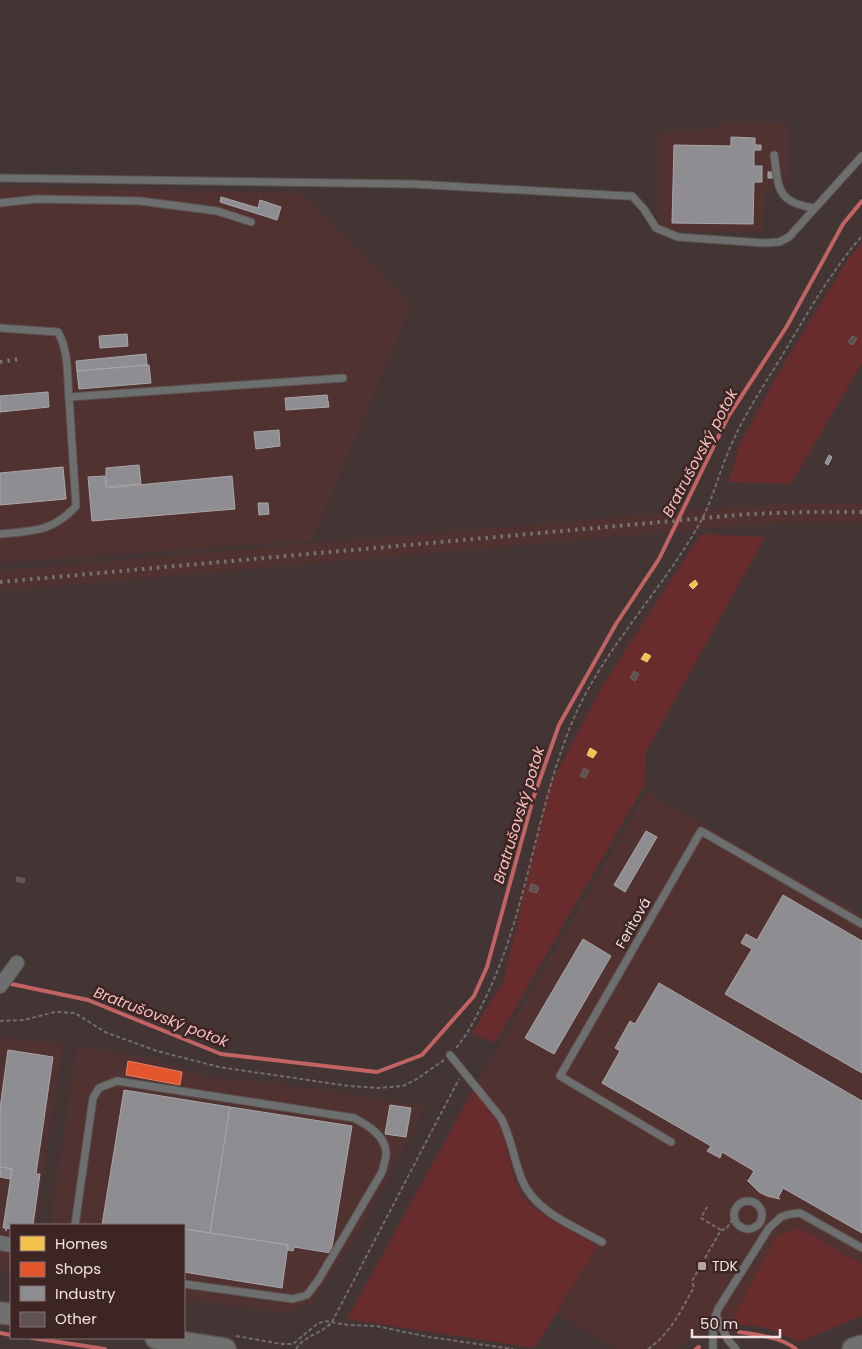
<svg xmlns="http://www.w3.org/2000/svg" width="862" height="1349" viewBox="0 0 862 1349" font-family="Poppins,sans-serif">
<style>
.built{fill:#503331}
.green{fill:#682c2c}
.homes{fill:#f2c14e;stroke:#f2cb7a}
.shops{fill:#e4572e;stroke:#e88063}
.industry{fill:#8d8d92;stroke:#aba6a9}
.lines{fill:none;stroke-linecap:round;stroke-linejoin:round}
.stream{stroke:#c06362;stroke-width:4}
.building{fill:#5e5352;stroke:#6d6261}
.service-casing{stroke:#5d5150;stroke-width:9}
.minor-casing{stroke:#5d5150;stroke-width:16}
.primary-casing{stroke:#5d5150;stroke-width:24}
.path{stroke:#716d6d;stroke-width:2;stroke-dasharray:4 2.5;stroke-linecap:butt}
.service{stroke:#6d6f6f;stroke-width:7}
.minor{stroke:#6d6f6f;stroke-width:14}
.primary{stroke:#70706e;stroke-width:21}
.rail{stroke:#777373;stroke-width:4;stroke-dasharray:2.5 5;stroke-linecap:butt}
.poi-dot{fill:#b4a5a4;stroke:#3d2524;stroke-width:2}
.labels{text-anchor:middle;stroke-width:5;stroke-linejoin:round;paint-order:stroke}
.street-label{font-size:14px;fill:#f2e1e0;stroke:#3d2524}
.poi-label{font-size:14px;fill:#f2e1e0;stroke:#3d2524;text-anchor:start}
.water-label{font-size:15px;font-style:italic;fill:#f8c1be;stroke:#3d2524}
</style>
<rect width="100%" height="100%" fill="#423534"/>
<!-- built -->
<g class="built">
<polygon points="726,122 788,124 788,181 774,184 765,189 763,232 675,231 657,223 657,132 706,130"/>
<polygon points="0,187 302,193 412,305 312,540 0,563"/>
<polygon points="797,503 862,504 862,523 798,523 750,525 0,591 0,571 304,544 749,506"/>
<polygon points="647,792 862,915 862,1316 799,1342 764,1327 731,1324 695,1336 675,1349 618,1349 557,1314 571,1291 534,1208 521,1196 508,1160 502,1132 496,1120 473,1090"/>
<polygon points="0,1037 63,1044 35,1225 11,1225 11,1272 0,1270"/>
<polygon points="77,1047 151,1058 216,1079 270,1082 425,1106 362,1227 311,1305 295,1309 286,1314 184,1298 184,1225 50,1225"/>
</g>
<!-- green -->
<g class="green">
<polygon points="862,243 862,363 791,484 729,482 739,446 777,375 848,259"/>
<polygon points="701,534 765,537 646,752 644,786 495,1043 472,1033 503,982 549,787 604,683"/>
<path d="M473,1090C483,1103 496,1116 502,1132C508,1148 512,1184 523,1197C539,1216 575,1233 597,1246L535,1348L347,1319Z"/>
<polygon points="797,1228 862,1264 862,1316 799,1342 764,1327 730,1324 777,1236"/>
</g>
<!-- homes -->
<g class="homes">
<polygon points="695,580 698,584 693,589 689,585"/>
<polygon points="645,653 651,656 647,662 641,659"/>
<polygon points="590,748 597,752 593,758 587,755"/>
</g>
<!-- shops -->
<polygon class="shops" points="128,1061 182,1072 180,1085 126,1075"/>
<!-- industry -->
<g class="industry">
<polygon points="731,137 755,138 755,145 761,145 761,150 754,150 754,166 762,166 762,182 754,182 753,224 672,223 674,145 731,146"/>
<rect x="768" y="172" width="5" height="6"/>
<polygon points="221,197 258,208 260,200 281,207 277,220 220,202"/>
<polygon points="127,334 128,346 100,348 99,336"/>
<polygon points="146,354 147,365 77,371 76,361"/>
<polygon points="149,365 151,383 79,389 77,371"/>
<polygon points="48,392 49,407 0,412 0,396"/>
<polygon points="327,395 329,407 286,410 285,398"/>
<polygon points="279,430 280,446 256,449 254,432"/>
<polygon points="829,455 832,457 828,465 825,463"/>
<polygon points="139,465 141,484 106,487 106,468"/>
<polygon points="63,467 66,499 0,505 0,473"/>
<polygon points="105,476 106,488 232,476 235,509 92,521 88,477"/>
<polygon points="258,503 268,503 269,514 259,515"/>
<polygon points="646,831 657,837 625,892 614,885"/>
<polygon points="783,895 862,941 862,1073 725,994 752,949 741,943 746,934 757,940"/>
<polygon points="583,939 611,956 554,1054 525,1038"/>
<polygon points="659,983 862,1101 862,1233 783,1188 778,1198 780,1199 767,1196 759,1192 747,1180 748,1181 754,1171 722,1152 720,1158 707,1151 711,1146 602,1083 620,1051 615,1048 630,1021 635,1024"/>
<polygon points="8,1050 53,1057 36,1174 40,1174 33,1225 11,1225 11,1229 7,1228 6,1231 6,1228 3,1228 12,1169 0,1167 0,1108"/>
<polygon points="124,1090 230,1107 210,1233 184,1229 184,1225 102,1225"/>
<polygon points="390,1105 411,1108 406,1137 385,1134"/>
<polygon points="230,1107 352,1126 331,1253 294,1247 293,1251 288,1250 288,1245 210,1233"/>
<polygon points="1,1167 12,1169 10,1179 0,1177"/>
<polygon points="184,1229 288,1245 282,1288 184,1272"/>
</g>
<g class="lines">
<!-- stream -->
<g class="stream">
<polyline points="7,983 88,1000 221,1054 377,1072 422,1055 474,996 487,967 533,799 559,725 616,624 659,559 728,417 787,326 843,224 862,201"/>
<path d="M739,1332C758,1335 781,1337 796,1349"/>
<polyline points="0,1333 11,1335"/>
<polyline points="32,1338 105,1349"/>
<polyline points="696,1349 699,1347"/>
</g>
</g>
<!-- building -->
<g class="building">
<polygon points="852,336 857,338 853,345 848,342"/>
<polygon points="634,671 639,674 635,681 630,678"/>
<polygon points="584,768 589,771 585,778 580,776"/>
<polygon points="17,877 25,879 24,883 16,881"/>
<polygon points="531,884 539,887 537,893 529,891"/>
</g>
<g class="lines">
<defs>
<g id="service">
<path d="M774,155C779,187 775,202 814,208"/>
<polyline points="0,178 412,184 627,196 632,196 644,209 656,228 678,237 765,243 779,242 789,237 862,156"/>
<polyline points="0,203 37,199 140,201 217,211 251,222"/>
<path d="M0,328L58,332C69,352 67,375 69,397"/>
<path d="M0,534C32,531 53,532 76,506L69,397L343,378"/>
<path d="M450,1055L501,1118C511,1137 514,1160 522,1180C535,1212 574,1226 602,1242"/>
<polyline points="671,1142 560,1076 701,831 862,924"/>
<circle cx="748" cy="1215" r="14"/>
<path d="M75,1225L93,1098L99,1088L117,1081L354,1118C367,1125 385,1135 386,1152C387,1158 383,1166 382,1172L319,1279L307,1295L293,1299L184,1284"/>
<polyline points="716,1315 728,1340 736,1349"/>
<polyline points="713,1349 713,1324 718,1309 769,1228 781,1217 790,1214 800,1213 862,1248"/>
</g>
<g id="minor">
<polyline points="0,986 17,963"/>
<polyline points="0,1243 11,1245"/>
</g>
<g id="primary">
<polyline points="0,1313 11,1314"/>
<polyline points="156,1338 225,1349"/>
<polyline points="853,1349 862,1346"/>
</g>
</defs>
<!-- service casing -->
<use href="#service" class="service-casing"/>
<!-- minor casing -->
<use href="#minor" class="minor-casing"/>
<!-- primary casing -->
<use href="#primary" class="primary-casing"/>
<!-- path -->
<g class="path">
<polyline points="0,1021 24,1020 55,1012 75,1013 105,1032 157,1051 219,1067 349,1086 378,1088 403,1086 417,1079 444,1060"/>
<path d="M456,1048C468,1034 476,1017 484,1001C528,912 535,811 573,720C604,647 664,589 702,519C713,498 718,476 727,455C741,419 763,387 783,354C807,314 831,271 862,236"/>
<polyline points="721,1230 726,1229 734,1217"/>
<polyline points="236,1336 282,1344 293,1344 317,1324 325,1321 348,1325 376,1326 429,1337 513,1349"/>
<path d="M296,1349C305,1335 322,1334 332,1322L459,1079"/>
<path d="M648,1349C670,1334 682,1309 694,1287L692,1281L721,1230L701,1218L707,1207"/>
</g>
<!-- service -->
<use href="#service" class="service"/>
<!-- minor -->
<use href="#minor" class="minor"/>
<!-- primary -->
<use href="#primary" class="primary"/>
<!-- rail -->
<g class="rail">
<polyline points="0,362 19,359"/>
<polyline points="0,582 749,514 808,512 862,512"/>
</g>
</g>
<!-- markers -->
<rect class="poi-dot" x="697" y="1261" width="10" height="10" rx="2.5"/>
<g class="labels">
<!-- street labels -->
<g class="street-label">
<text transform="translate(633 923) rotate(-60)" y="5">Feritová</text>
</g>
<!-- poi labels -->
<g class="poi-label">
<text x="712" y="1271">TDK</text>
</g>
<!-- water labels -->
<g class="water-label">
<text transform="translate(700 453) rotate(-62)" y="5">Bratrušovský potok</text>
<text transform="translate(519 815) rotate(-73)" y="5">Bratrušovský potok</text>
<text transform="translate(161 1017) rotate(21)" y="5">Bratrušovský potok</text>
</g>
</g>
<!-- legend -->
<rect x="10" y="1224" width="175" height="115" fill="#3d2524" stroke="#85706f"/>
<rect x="20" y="1236" width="25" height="15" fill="#f2c14e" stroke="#85706f"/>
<text x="55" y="1249" font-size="15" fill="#f2e1e0">Homes</text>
<rect x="20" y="1262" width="25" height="15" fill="#e4572e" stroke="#85706f"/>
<text x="55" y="1274" font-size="15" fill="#f2e1e0">Shops</text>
<rect x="20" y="1286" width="25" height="15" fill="#8d8d92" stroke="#85706f"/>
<text x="55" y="1299" font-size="15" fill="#f2e1e0">Industry</text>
<rect x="20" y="1312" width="25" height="15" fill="#5e5352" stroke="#85706f"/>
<text x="55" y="1324" font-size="15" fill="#f2e1e0">Other</text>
<!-- scale -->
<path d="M692 1329v8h88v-8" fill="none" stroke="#f2e1e0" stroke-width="2.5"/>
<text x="700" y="1329" font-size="15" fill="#f2e1e0" stroke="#3d2524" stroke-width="4" paint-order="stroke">50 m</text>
</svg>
